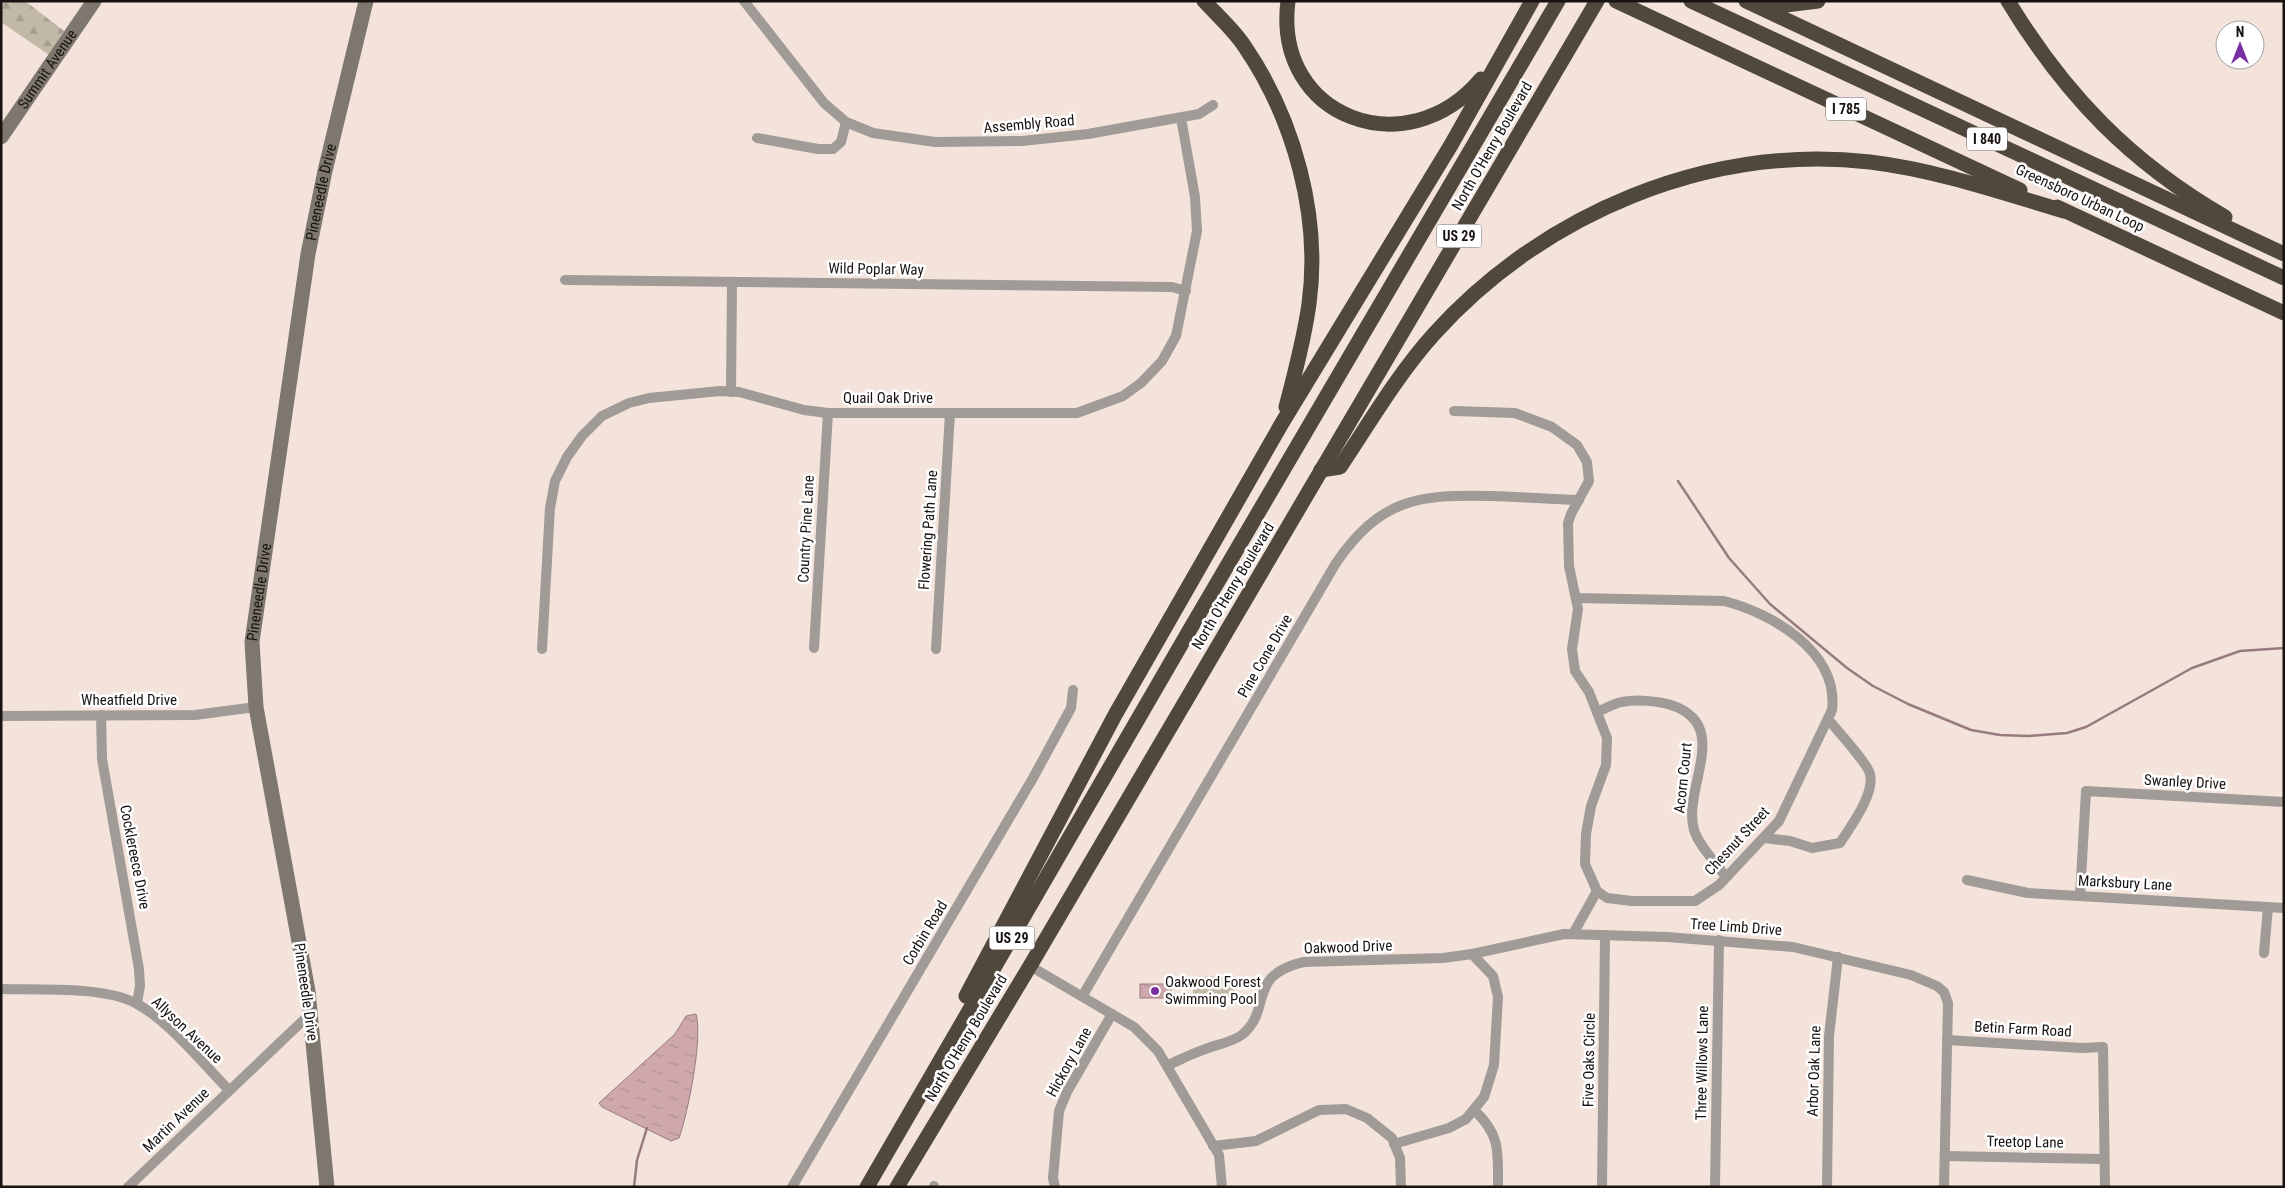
<svg xmlns="http://www.w3.org/2000/svg" width="2285" height="1188" viewBox="0 0 2285 1188" font-family="'Roboto Condensed',sans-serif">
<style>
.green{fill:#c1b9a6}
.forest{fill:url(#forest-firs)}
.water{fill:url(#water-ripples);stroke:#987b7e}
.lines{fill:none;stroke-linecap:round;stroke-linejoin:round}
.stream{stroke:#987b7e;stroke-width:2.5}
.street{stroke:#a09b96;stroke-width:10}
.secondary{stroke:#7e776f;stroke-width:15}
.highway{stroke:#50473d;stroke-width:15}
.poi-dot{fill:#792fa1;stroke:#fff;stroke-width:2}
.labels{text-anchor:middle;stroke-width:5;stroke-linejoin:round;paint-order:stroke}
.shield{fill:#fff;stroke:#5d5a58;stroke-width:1}
.shield-label{font-size:14px;font-weight:bold;fill:#181310}
.street-label{font-size:15px;fill:#181310;stroke:#fff}
.poi-label{font-size:15px;fill:#181310;stroke:#fff;text-anchor:start}
</style>
<defs>
<pattern id="forest-firs" width="22" height="20" patternUnits="userSpaceOnUse" patternTransform="scale(1.25)"><rect width="22" height="20" fill="#c1b9a6"/><path d="M5 1l3.5 6h-7zM16 11l3.5 6h-7z" fill="#a59e8e"/></pattern>
<pattern id="water-ripples" width="26" height="14" patternUnits="userSpaceOnUse" patternTransform="scale(1.25)"><rect width="26" height="14" fill="#cfa8ad"/><path d="M2 4q2-2 4 0t4 0M15 11q2-2 4 0t4 0" fill="none" stroke="#b19094"/></pattern>
</defs>
<rect width="100%" height="100%" fill="#f3e3db"/>
<!-- green -->
<polygon class="green" points="1235,976 1235,998 1193,999 1193,977"/>
<!-- forest -->
<polygon class="forest" points="1,1 25,1 64,31 49,55 1,22"/>
<!-- water -->
<g class="water">
<rect x="1140" y="984" width="31" height="14"/>
<path d="M696,1014C703,1038 688,1113 679,1138L671,1141L602,1107L599,1103L675,1034L686,1016Z"/>
</g>
<g class="lines">
<!-- stream -->
<g class="stream">
<polyline points="1678,481 1729,558 1770,604 1847,668 1873,686 1908,704 1971,730 2000,735 2028,736 2067,733 2086,727 2192,668 2240,651 2284,648"/>
<polyline points="634,1187 637,1160 647,1128"/>
</g>
<!-- street -->
<g class="street">
<polyline points="744,1 824,103 846,122 873,133 935,142 1022,141 1088,134 1199,114 1213,105"/>
<polyline points="757,138 818,149 833,149 841,142 846,122"/>
<polyline points="565,280 1172,287 1186,291"/>
<polyline points="731,392 732,282"/>
<path d="M1454,411L1515,413L1552,427L1577,445L1587,462L1589,481L1571,514L1568,523L1569,566L1578,609L1572,649L1575,671L1589,692L1607,738L1606,765L1591,806L1586,834L1585,864L1597,891L1607,898L1632,901H1695L1719,885L1779,821L1832,710C1839,652 1772,613 1724,601L1576,598"/>
<polyline points="814,648 828,413"/>
<polyline points="542,649 550,508 555,481 567,457 582,436 602,416 629,403 649,398 720,391 739,392 804,410 828,413 1077,413 1123,396 1141,383 1162,361 1176,336 1197,231 1195,197 1181,118"/>
<polyline points="936,649 950,413"/>
<path d="M1597,712C1605,709 1614,703 1622,702C1636,699 1658,701 1671,705C1733,725 1682,788 1694,830C1699,846 1716,863 1726,877"/>
<polyline points="101,715 102,759 139,969 140,986 137,1003"/>
<polyline points="1,716 195,715 256,707"/>
<path d="M1764,838L1790,841L1812,848L1840,843C1851,826 1875,794 1870,774C1868,764 1836,729 1828,719"/>
<polyline points="1967,880 2028,893 2284,908"/>
<polyline points="2080,896 2086,791 2284,802"/>
<polyline points="1573,934 1597,891"/>
<polyline points="2264,953 2268,907"/>
<polyline points="1472,954 1564,934 1667,937 1793,947 1911,975 1937,986 1944,992 1948,1003 1944,1187"/>
<polyline points="1030,966 1134,1027 1158,1051 1219,1155 1222,1187"/>
<path d="M1,989C38,990 106,986 137,1004C169,1021 203,1064 229,1090"/>
<path d="M1083,995L1336,563C1380,499 1418,494 1491,496C1521,497 1550,499 1579,500"/>
<polyline points="1947,1040 2082,1048 2103,1047 2105,1187"/>
<path d="M1168,1065C1180,1060 1191,1054 1203,1050C1216,1044 1232,1043 1243,1034C1273,1008 1246,975 1304,962L1443,958L1472,954L1493,976L1498,997L1494,1065L1484,1097L1466,1119L1449,1128L1394,1144"/>
<path d="M1474,1110C1501,1135 1498,1152 1498,1187"/>
<polyline points="1213,1146 1256,1141 1319,1110 1346,1109 1367,1118 1392,1138 1400,1158 1401,1187"/>
<polyline points="1945,1156 2104,1159"/>
<polyline points="128,1187 310,1014"/>
<polyline points="792,1187 1033,778 1071,708 1073,690"/>
<polyline points="934,1187 934,1186"/>
<polyline points="1055,1187 1053,1178 1059,1111 1067,1092 1112,1014"/>
<polyline points="1602,1187 1605,935"/>
<polyline points="1715,1187 1719,940"/>
<polyline points="1827,1187 1829,1036 1838,957"/>
</g>
<!-- secondary -->
<g class="secondary">
<path id="s1" d="M1,137L94,1"/>
<path id="s2" d="M327,1187L308,991L256,707L252,642L308,254L325,171L366,1"/>
</g>
<!-- highway -->
<g class="highway">
<path d="M1204,1C1218,16 1234,30 1245,47C1294,119 1321,216 1309,304C1304,339 1295,373 1286,407"/>
<path d="M1288,1C1273,118 1407,167 1481,79"/>
<polyline points="1616,1 2020,190"/>
<polyline points="1691,1 2284,278"/>
<polyline points="1746,1 2284,254"/>
<polyline points="1762,1 1786,5 1818,1"/>
<path d="M2008,1C2065,95 2130,162 2225,217"/>
<polyline points="2057,207 2284,313"/>
<path d="M1321,470L1340,467C1370,422 1398,374 1434,334C1542,214 1707,144 1870,162C1936,170 2000,192 2064,211"/>
<polyline points="966,996 1115,715 1282,423 1451,145 1532,1"/>
<polyline points="867,1187 1189,631 1558,1"/>
<polyline points="897,1187 1030,966 1597,1"/>
</g>
</g>
<!-- markers -->
<circle class="poi-dot" cx="1155" cy="991" r="5"/>
<g class="labels">
<!-- shield labels -->
<g class="shield">
<rect x="1826" y="97.5" width="40" height="23" rx="4"/>
<rect x="1967" y="127.5" width="40" height="23" rx="4"/>
<rect x="1436.5" y="224.5" width="45" height="23" rx="4"/>
<rect x="989.5" y="926.5" width="45" height="23" rx="4"/>
</g>
<g class="shield-label">
<text x="1846" y="114">I 785</text>
<text x="1987" y="144">I 840</text>
<text x="1459" y="241">US 29</text>
<text x="1012" y="943">US 29</text>
</g>
<!-- street labels -->
<g class="street-label">
<text dy="5" stroke="none"><textPath href="#s1" startOffset="82">Summit Avenue</textPath></text>
<text transform="translate(1029 124) rotate(-5)" y="5">Assembly Road</text>
<text transform="translate(1492 146) rotate(-60)" y="5">North O'Henry Boulevard</text>
<text dy="5" stroke="none"><textPath href="#s2" startOffset="1006">Pineneedle Drive</textPath></text>
<text transform="translate(2080 198) rotate(25)" y="5">Greensboro Urban Loop</text>
<text transform="translate(876 269) rotate(1)" y="5">Wild Poplar Way</text>
<text x="888" y="403">Quail Oak Drive</text>
<text transform="translate(806 529) rotate(-87)" y="5">Country Pine Lane</text>
<text transform="translate(928 530) rotate(-86)" y="5">Flowering Path Lane</text>
<text transform="translate(1233 586) rotate(-59)" y="5">North O'Henry Boulevard</text>
<text dy="5" stroke="none"><textPath href="#s2" startOffset="601">Pineneedle Drive</textPath></text>
<text transform="translate(1265 656) rotate(-60)" y="5">Pine Cone Drive</text>
<text x="129" y="705">Wheatfield Drive</text>
<text transform="translate(1683 778) rotate(-84)" y="5">Acorn Court</text>
<text transform="translate(2185 782) rotate(3)" y="5">Swanley Drive</text>
<text transform="translate(1737 841) rotate(-47)" y="5">Chesnut Street</text>
<text transform="translate(135 857) rotate(79)" y="5">Cocklereece Drive</text>
<text transform="translate(2125 883) rotate(3)" y="5">Marksbury Lane</text>
<text transform="translate(1736 927) rotate(4)" y="5">Tree Limb Drive</text>
<text transform="translate(925 933) rotate(-59)" y="5">Corbin Road</text>
<text transform="translate(1348 947) rotate(-2)" y="5">Oakwood Drive</text>
<text transform="translate(306 992) rotate(82)" y="5">Pineneedle Drive</text>
<text transform="translate(2023 1029) rotate(3)" y="5">Betin Farm Road</text>
<text transform="translate(187 1030) rotate(43)" y="5">Allyson Avenue</text>
<text transform="translate(966 1038) rotate(-59)" y="5">North O'Henry Boulevard</text>
<text transform="translate(1589 1060) rotate(-89)" y="5">Five Oaks Circle</text>
<text transform="translate(1069 1062) rotate(-61)" y="5">Hickory Lane</text>
<text transform="translate(1702 1063) rotate(-89)" y="5">Three Willows Lane</text>
<text transform="translate(1814 1071) rotate(-88)" y="5">Arbor Oak Lane</text>
<text transform="translate(176 1120) rotate(-44)" y="5">Martin Avenue</text>
<text transform="translate(2025 1142) rotate(1)" y="5">Treetop Lane</text>
</g>
<!-- poi labels -->
<g class="poi-label">
<text x="1165" y="987">Oakwood Forest<tspan x="1165" dy="17">Swimming Pool</tspan></text>
</g>
</g>
<!-- border -->
<rect width="2285" height="1188" fill="none" stroke="#181310" stroke-width="5"/>
<!-- north arrow -->
<g transform="translate(2240 45)"><circle r="24" fill="#ffffff" stroke="#a3a19f"/>
<path d="M0-4L9 19L0 12L-9 19Z" fill="#792fa1"/>
<text y="-8" font-size="14" font-weight="bold" text-anchor="middle" fill="#181310">N</text>
</g>
</svg>
